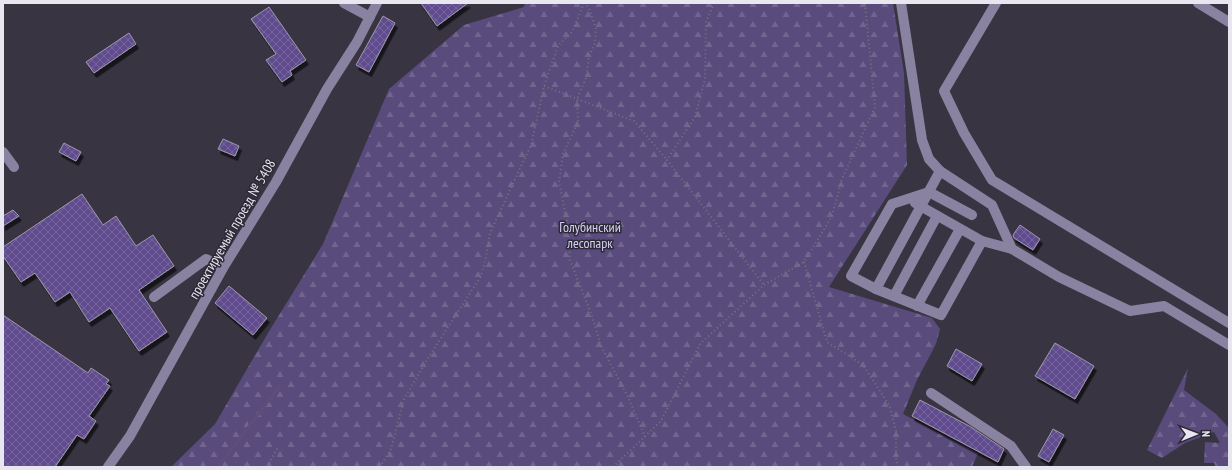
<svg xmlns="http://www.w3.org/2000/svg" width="1232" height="470" viewBox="0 0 1232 470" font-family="'PT Sans Narrow',sans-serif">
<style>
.forest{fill:url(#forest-firs)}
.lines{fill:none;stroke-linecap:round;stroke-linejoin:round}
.stream{stroke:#5f4d7a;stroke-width:3}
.building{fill:url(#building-cross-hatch);stroke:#9d99aa;filter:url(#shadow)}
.path{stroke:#77737f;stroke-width:2;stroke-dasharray:1 3;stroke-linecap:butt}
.minor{stroke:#8982a1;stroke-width:10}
.labels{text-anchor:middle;stroke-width:3;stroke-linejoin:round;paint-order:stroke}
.park-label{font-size:14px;fill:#d9d0f7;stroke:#2d2a38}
.street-label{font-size:14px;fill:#e8e6ef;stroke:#2d2a38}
</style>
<defs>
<pattern id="forest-firs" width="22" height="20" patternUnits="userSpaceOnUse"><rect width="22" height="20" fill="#594b7c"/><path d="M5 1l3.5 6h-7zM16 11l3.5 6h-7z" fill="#71658f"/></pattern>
<pattern id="building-cross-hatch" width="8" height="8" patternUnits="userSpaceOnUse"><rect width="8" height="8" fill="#604c8e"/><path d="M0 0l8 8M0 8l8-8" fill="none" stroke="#77669e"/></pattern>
<filter id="shadow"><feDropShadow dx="2.5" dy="4.5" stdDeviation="0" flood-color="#0009"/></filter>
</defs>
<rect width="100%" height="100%" fill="#383442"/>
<!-- forest -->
<g class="forest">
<polygon points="525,3 893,3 904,73 907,165 829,287 932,318 940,329 936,344 917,380 903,414 978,453 972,467 171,467 215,424 268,333 323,244 389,89 464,25 524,7"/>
<polygon points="1188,368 1184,390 1216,414 1229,428 1229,467 1216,467 1214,463 1204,463 1205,442 1220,443 1214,432 1185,443 1162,458 1147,450"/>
</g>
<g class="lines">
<!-- stream -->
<polyline class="stream" points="218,467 279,387"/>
</g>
<!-- building -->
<g class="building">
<polygon points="421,3 468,3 437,26"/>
<polygon points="269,7 306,60 290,71 292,75 282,82 266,60 276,54 251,19"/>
<polygon points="383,16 395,23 369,72 356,65"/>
<polygon points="129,33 136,44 94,73 86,62"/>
<polygon points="223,139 239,146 235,156 218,149"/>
<polygon points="64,143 81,152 76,161 59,152"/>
<polygon points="82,194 103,225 116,216 136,246 153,235 174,266 139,290 167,332 139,351 110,308 89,322 70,292 55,302 35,273 21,282 3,256 3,247"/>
<polygon points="13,210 19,216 3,226 3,216"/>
<polygon points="1020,225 1040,239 1033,250 1014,238 1013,235"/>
<polygon points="229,286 267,318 253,335 215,303"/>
<polygon points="3,315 88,373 91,368 109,380 106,384 110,386 89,416 96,421 84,439 77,435 55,467 3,467"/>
<polygon points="1055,343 1094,366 1075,399 1035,376"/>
<polygon points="956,349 982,364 972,381 947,366"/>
<polygon points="920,400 971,427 1004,449 998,462 912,416"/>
<polygon points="1053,429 1064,435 1049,462 1038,456"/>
</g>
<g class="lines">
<!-- path -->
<g class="path">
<polyline points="584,3 589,8 596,29 595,43 589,56 586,78 577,99 578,122 563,154 559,182 568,226 570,260 592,316 601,346 629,399 645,437"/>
<polyline points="714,3 706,22 705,79 695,117 667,160 764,285"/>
<polyline points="544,86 634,121 667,160"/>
<polyline points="804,262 827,342 863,365 889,405 896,431 896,460 899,467"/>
<polyline points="267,467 278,447"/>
<polyline points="380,467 391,449 404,399 430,355 481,276 486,257 490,233 531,145 544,86 558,46 572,32 584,3"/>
<polyline points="613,467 661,421 700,344 764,285 804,262 832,216 842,179 875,107 865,3"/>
</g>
<!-- minor -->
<g class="minor">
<polyline points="344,3 370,17"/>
<polyline points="901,3 922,140 929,159 940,171 992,205 1012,249 1059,277 1130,311 1164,306 1229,345"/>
<polyline points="996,3 944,91 964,133 992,180 1229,323"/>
<polyline points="1198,3 1229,22"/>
<polyline points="3,152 14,167"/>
<polyline points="915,203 982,241 1012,249"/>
<polyline points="972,215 929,192 892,204 851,276 876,289 941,315 982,241"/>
<polyline points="876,289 940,171"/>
<polyline points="894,296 937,216"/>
<polyline points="154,297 206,259 223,268"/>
<polyline points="917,306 960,229"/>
<polyline points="931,393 1011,446 1026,467"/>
<polyline points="108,467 130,436 223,268 276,182 327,89 357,42 377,3"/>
</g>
</g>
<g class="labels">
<!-- park labels -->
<g class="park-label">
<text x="590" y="232">Голубинский<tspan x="590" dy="16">лесопарк</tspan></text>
</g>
<!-- street labels -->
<g class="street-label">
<text transform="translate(232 229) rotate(-60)" y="5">проектируемый проезд № 5408</text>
</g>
</g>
<!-- border -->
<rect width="1232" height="470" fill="none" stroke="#e8e6ef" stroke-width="8"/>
<!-- north arrow -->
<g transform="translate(1196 434) rotate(89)" stroke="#2d2a38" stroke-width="3" paint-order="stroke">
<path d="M0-3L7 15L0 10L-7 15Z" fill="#e8e6ef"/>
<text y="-6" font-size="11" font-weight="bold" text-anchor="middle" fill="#e8e6ef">N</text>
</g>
</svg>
